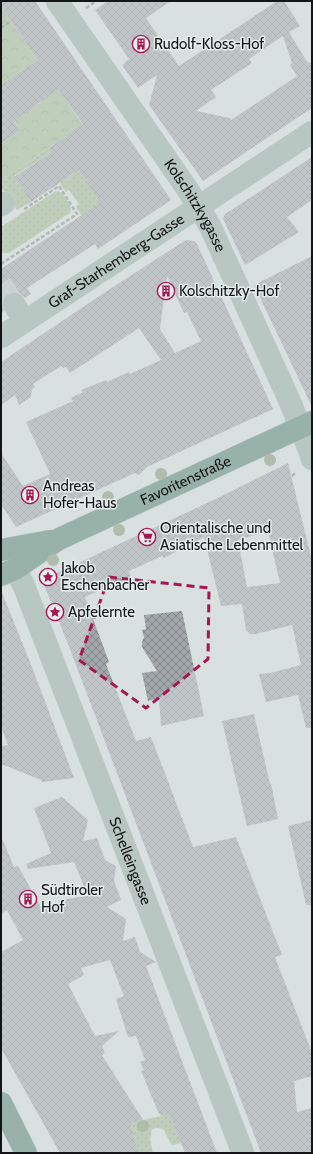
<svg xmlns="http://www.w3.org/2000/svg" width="313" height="1154" viewBox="0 0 313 1154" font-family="Cabin,sans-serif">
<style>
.grass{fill:url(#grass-dots)}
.park{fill:url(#park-crowns)}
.building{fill:url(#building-cross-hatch);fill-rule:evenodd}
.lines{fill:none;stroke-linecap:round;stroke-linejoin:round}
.minor-tunnel{stroke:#bac2c2;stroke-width:22;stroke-dasharray:22 11;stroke-linecap:butt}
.minor-casing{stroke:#b4bbbb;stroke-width:23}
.major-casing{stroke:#b4bbbb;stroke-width:23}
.path{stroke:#818787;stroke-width:2.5;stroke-dasharray:4 2;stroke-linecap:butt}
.minor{stroke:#90a89d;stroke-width:22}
.major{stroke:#4d7a66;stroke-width:22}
.tree{fill:#7e926e}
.marked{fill:none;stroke:#a81651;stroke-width:3;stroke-dasharray:8 5;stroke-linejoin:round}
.labels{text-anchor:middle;stroke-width:3;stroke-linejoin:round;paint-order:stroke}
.poi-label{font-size:15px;fill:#121515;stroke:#e6eded;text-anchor:start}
.street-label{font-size:15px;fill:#121515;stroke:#e6eded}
</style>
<defs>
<pattern id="grass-dots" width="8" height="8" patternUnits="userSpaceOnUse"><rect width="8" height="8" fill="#a0b88d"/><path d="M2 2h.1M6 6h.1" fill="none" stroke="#899d79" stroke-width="1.8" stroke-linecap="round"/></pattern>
<pattern id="park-crowns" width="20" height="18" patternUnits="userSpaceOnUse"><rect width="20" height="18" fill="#a0b88d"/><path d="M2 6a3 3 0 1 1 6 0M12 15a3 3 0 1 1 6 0" fill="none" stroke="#899d79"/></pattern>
<pattern id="building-cross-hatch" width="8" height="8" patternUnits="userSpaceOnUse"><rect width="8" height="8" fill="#a2a7ab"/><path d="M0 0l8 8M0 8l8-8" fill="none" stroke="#83878a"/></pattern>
</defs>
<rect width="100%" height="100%" fill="#d8e0e0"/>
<!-- grass -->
<g class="grass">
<polygon points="49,148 52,152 14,176 31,202 17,210 1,187 1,180"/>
<polygon points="79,170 103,206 82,216 76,207 79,204 69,190 66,192 60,183"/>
<path d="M56,191L61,192C65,198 73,206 70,213L9,253H3L1,250V227Z"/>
<path d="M169,1114L181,1143L173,1145L171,1144L164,1130C160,1128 157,1127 152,1129L150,1139L153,1153H140L135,1142L131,1123Z"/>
</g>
<!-- park -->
<g class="park">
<polygon points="1,6 38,60 1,85"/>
<polygon points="56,86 83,125 1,180 1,144 20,130 12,119 30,104 32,108 42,102 39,98"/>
</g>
<!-- building -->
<g class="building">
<polygon points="1,1 35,1 171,200 98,249 95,244 27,288 31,294 25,298 20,293 14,292 7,293 3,298 2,304 4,311 1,313 1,269 100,203 79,170 31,202 14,177 52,152 49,148 83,124 58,89 37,105 13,121 20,130 1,144 1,85 38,60 1,6"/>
<path d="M108,1H171L146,18L179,66L277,1H284L300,26L289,32L307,62L312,63V108L203,181L149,105L157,75L138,88L122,65L129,59L95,10ZM283,36L292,63L290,65L297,76L231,120L230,118L196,111L216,97L211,90L252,63L249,59Z"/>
<polygon points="312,157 312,200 287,217 299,232 245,265 223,219 225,214"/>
<path d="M186,240L194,241L197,244L273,409L147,467L139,475L135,473L16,527L1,504V453L23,486L50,474L26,422L73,401L71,398L83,392L81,390L106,380L107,382L129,372L130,374L161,360L139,328L70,373L66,367L63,368L61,366L33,384L35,387L32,389L31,397L19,405L15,395L1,405V362L110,289ZM167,276L184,313L187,312L201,341L175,353L160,329Z"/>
<polygon points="312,256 312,407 254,285"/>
<path d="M288,463L312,560V728H306L298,695L266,702L259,674L270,673L301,665L292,625L256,634H250L246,630L242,604L221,606L204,537L164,558L162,556L129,571L131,577L85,597L109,662L106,664L136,741L151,737L193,847L236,837L282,955L275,957L312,1053V1076L294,1081L297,1112L312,1108V1153H261L68,644L42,580L220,497ZM268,531L280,583L247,587L238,540Z"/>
<polygon points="1,590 32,667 74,778 42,782 41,780 1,764 1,746 8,745 1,726"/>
<polygon points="182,611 204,716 161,726 159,698 148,701 142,673 157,671 142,647 142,642 144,637 142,630 146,629 144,615"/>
<polygon points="254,714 270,784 271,783 278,819 247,826 222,721"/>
<polygon points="62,797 88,820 83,841 97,838 105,860 116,866 114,881 121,900 107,907 126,919 123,941 135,937 140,952 156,962 146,966 217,1153 185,1153 169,1114 161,1116 160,1114 159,1114 141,1071 144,1070 140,1062 145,1060 136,1036 128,1037 116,999 124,996 110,960 81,968 84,975 68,984 95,1036 119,1031 102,1046 105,1053 102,1055 143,1120 131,1123 135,1142 140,1153 60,1153 1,1048 1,952 23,940 7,910 1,914 1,836 14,867 18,866 42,909 67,899 88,896 74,862 28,869 26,864 51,853 34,808"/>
<polygon points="312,820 312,905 306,905 288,826"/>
</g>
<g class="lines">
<!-- minor-tunnel -->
<polyline class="minor-tunnel" points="1,284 14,304"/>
<defs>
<g id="minor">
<path id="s1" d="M57,1L188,190L210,226L291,404L310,452L312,459"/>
<polyline points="1,205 4,203"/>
<polyline points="14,304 24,321"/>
<path id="s2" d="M1,337L312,132"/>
<path id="s3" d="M15,569L24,586L243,1153"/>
</g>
<g id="major">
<polyline points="1,550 50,541"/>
<path id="s4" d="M1,575L15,569L59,539L312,422"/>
<polyline points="1,1103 26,1153"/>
</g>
</defs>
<!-- minor casing -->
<use href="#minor" class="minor-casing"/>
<!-- major casing -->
<use href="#major" class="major-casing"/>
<!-- path -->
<g class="path">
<polyline points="86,8 96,1"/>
<polyline points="1,28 11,21"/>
<polyline points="1,264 77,214 59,186 23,210"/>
<polyline points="292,476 296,472"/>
</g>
<!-- minor -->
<use href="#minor" class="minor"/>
<!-- major -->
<use href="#major" class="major"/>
</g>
<!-- trees -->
<g class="tree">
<circle cx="270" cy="460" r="6"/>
<circle cx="161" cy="474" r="6"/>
<circle cx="108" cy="497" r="6"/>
<circle cx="119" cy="530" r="6"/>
<circle cx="53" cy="560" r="6"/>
<circle cx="143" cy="1126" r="6"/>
</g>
<!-- marked area -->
<path d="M0 0H313V1154H0ZM109,577L209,588L208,659L146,708L79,660Z" fill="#d8e0e0" fill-opacity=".55" fill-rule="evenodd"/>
<path class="marked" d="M109,577L209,588L208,659L146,708L79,660Z"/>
<!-- icons -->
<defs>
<symbol id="building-ring" viewBox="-11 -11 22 22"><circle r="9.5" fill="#e6eded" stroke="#a81651" stroke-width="1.5"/><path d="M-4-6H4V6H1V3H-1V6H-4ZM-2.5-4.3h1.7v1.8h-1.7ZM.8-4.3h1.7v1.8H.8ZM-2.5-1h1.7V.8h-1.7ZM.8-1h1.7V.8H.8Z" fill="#a81651"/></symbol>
<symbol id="supermarket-ring" viewBox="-11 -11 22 22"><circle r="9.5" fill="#e6eded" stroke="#a81651" stroke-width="1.5"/><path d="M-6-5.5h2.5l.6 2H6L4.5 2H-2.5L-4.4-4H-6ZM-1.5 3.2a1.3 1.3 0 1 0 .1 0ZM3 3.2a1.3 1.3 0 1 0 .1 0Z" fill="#a81651"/></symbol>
<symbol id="sight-ring" viewBox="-11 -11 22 22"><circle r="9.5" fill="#e6eded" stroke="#a81651" stroke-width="1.5"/><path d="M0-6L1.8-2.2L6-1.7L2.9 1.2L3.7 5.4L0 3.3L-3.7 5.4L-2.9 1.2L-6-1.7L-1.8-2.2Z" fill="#a81651"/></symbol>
</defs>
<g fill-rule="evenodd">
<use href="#building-ring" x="131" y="34" width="20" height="20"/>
<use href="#building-ring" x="156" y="281" width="20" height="20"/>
<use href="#building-ring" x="20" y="485" width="20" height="20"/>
<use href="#supermarket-ring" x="137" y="527" width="20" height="20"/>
<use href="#sight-ring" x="38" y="567" width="20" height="20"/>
<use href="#sight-ring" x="45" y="602" width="20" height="20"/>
<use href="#building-ring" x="18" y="889" width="20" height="20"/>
</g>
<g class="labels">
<!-- poi labels -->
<g class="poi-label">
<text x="154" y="49">Rudolf-Kloss-Hof</text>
<text x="179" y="296">Kolschitzky-Hof</text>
<text x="43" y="491">Andreas<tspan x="43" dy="17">Hofer-Haus</tspan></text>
<text x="160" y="533">Orientalische und<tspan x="160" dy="17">Asiatische Lebenmittel</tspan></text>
<text x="61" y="573">Jakob<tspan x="61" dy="17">Eschenbacher</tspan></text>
<text x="68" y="617">Apfelernte</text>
<text x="41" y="895">Südtiroler<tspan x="41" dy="17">Hof</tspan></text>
</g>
<!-- street labels -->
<g class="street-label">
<text dy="5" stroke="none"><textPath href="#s1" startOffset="247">Kolschitzkygasse</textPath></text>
<text dy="5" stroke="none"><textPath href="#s2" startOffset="138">Graf-Starhemberg-Gasse</textPath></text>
<text dy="5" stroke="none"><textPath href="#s4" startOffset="208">Favoritenstraße</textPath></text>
<text dy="5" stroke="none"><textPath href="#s3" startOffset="314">Schelleingasse</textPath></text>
</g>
</g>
<!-- border -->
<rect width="313" height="1154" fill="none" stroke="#121515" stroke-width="4"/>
</svg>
